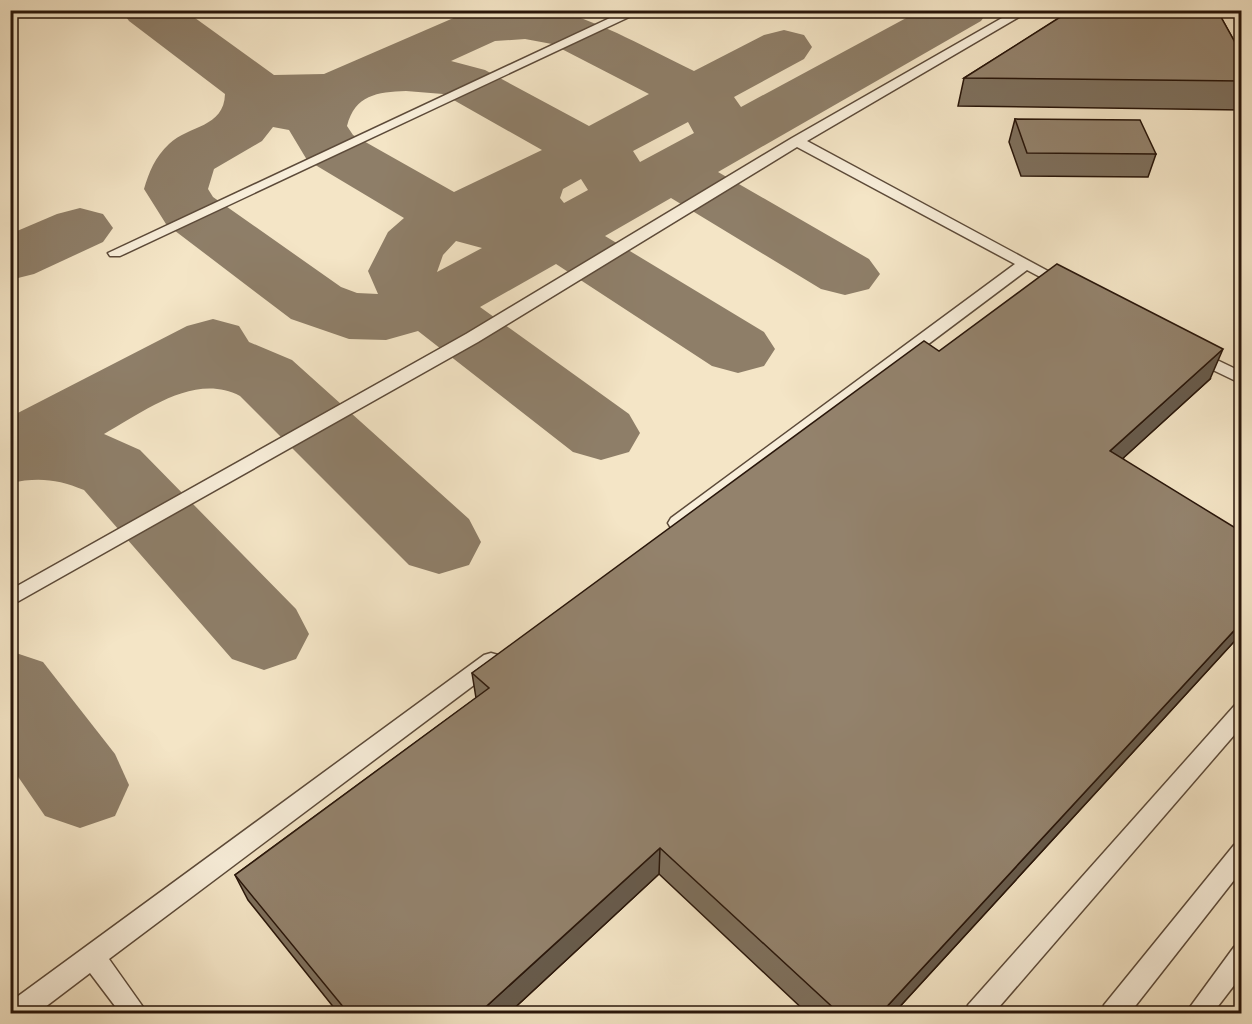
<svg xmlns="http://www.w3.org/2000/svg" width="1252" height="1024" viewBox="0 0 1252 1024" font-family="'IM FELL French Canon',serif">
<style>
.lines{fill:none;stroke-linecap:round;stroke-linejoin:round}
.taxiway{fill:#8e7e68;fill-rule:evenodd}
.lane-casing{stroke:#5c4a39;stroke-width:3}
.lane{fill:#f8eeda;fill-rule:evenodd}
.wall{fill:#7e705d;stroke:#29160a;stroke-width:1.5}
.shaded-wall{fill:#675b4c;stroke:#29160a;stroke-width:1.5}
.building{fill:#93826c;stroke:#29160a;stroke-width:1.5}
</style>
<rect width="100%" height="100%" fill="#f4e5c6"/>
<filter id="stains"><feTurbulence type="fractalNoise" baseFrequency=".00333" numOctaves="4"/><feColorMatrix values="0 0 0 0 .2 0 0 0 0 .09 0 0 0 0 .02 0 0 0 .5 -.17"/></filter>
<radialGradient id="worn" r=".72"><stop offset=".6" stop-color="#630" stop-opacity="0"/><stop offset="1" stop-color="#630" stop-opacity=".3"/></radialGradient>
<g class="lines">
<!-- taxiway -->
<g class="taxiway">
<path d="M121,10H184L274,75L324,74L472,10H555C604,23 648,49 694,71L764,35L784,30L804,35L812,47L804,59L734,97L741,107L921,10H989L981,21L718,172L869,259L880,274L869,289L845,295L821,289L671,198L605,236L764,332L775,349L764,366L738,373L712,366L556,264L480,307L629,414L640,433L629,452L601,460L573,452L418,331L386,340L349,339L291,319L166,224L144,189C149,172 155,157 169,144C189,125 224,128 225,94L129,21ZM525,39L552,44L649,94L589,126L485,70L451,61L495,41ZM406,91L443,94L542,150L454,192L353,135L347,126C355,95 377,92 406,91ZM688,122L694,133L640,162L633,151ZM273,127L289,130L307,160L404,218L388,232L368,271L378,294L357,293L341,287L213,197L208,189L214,169L262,141ZM581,179L588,190L564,203L560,198L563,189ZM456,241L482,248L437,272L443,255Z"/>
<polygon points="80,208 103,214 113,228 103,242 34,274 10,280 10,234 57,214"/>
<path d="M213,319L239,326L249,342L292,360L469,519L481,542L469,565L439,574L409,565L240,396C194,372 144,412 104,434L140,450L296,609L309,634L296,659L264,670L232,659L84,490C58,479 38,477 10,483V417L187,326Z"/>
<polygon points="10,651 43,662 115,754 129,785 115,816 80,828 45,816 10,765"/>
</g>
<defs>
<g id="lane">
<polygon points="627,10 644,10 120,256 110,256 108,253"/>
<polygon points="1016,10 1031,10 807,141 1072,284 1064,289 1059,287 1027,270 683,528 671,528 668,523 671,518 1015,264 797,147 478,342 10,606 10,590 466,334 792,138"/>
<polygon points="1194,349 1242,372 1242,384 1188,358 1186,354"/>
<polygon points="491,653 498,655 501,661 498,667 109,959 148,1014 121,1014 90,973 36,1014 10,1014 10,1002 484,655"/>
<polygon points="1242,703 1242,726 993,1014 965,1014 968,1005 1235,705"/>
<polygon points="1242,842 1242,870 1129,1014 1101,1014 1104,1005 1234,845"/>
<polygon points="1242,944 1242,975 1212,1014 1185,1014 1234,947"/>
</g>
</defs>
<!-- lane casing -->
<use href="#lane" class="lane-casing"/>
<!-- lane -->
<use href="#lane" class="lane"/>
</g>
<!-- wall -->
<g class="wall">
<polygon points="1062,10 1217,10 1242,55 1242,110 958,106 964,78 1061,17"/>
<polygon points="1015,119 1156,154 1148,177 1021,176 1009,142"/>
<polygon points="939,351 1210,379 1123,458 1242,633 893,1014 808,1014 659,874 508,1014 339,1014 248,900 235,875 476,698 472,673"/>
</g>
<!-- shaded-wall -->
<g class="shaded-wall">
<polygon points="1223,349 1210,379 1098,481 1110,451"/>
<polygon points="1242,622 1242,633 893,1014 880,1014"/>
<polygon points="660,848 659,874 508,1014 478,1014"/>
</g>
<!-- building -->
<g class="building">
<polygon points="1065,10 1217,10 1242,55 1242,81 964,78 1065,14"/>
<polygon points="1015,119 1140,120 1156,154 1027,153"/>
<polygon points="1057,264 1223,349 1110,451 1242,532 1242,622 880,1014 840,1014 660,848 478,1014 349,1014 235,875 489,688 472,673 924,341 939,351"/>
</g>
<!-- margin -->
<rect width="1252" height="1024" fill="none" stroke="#f4e5c6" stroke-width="36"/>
<rect x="12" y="12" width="1228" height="1000" fill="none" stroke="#29160a" stroke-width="3"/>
<rect x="18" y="18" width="1216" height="988" fill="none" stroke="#29160a" stroke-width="1.5"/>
<rect width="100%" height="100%" filter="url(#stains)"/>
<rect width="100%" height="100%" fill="url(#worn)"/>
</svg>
